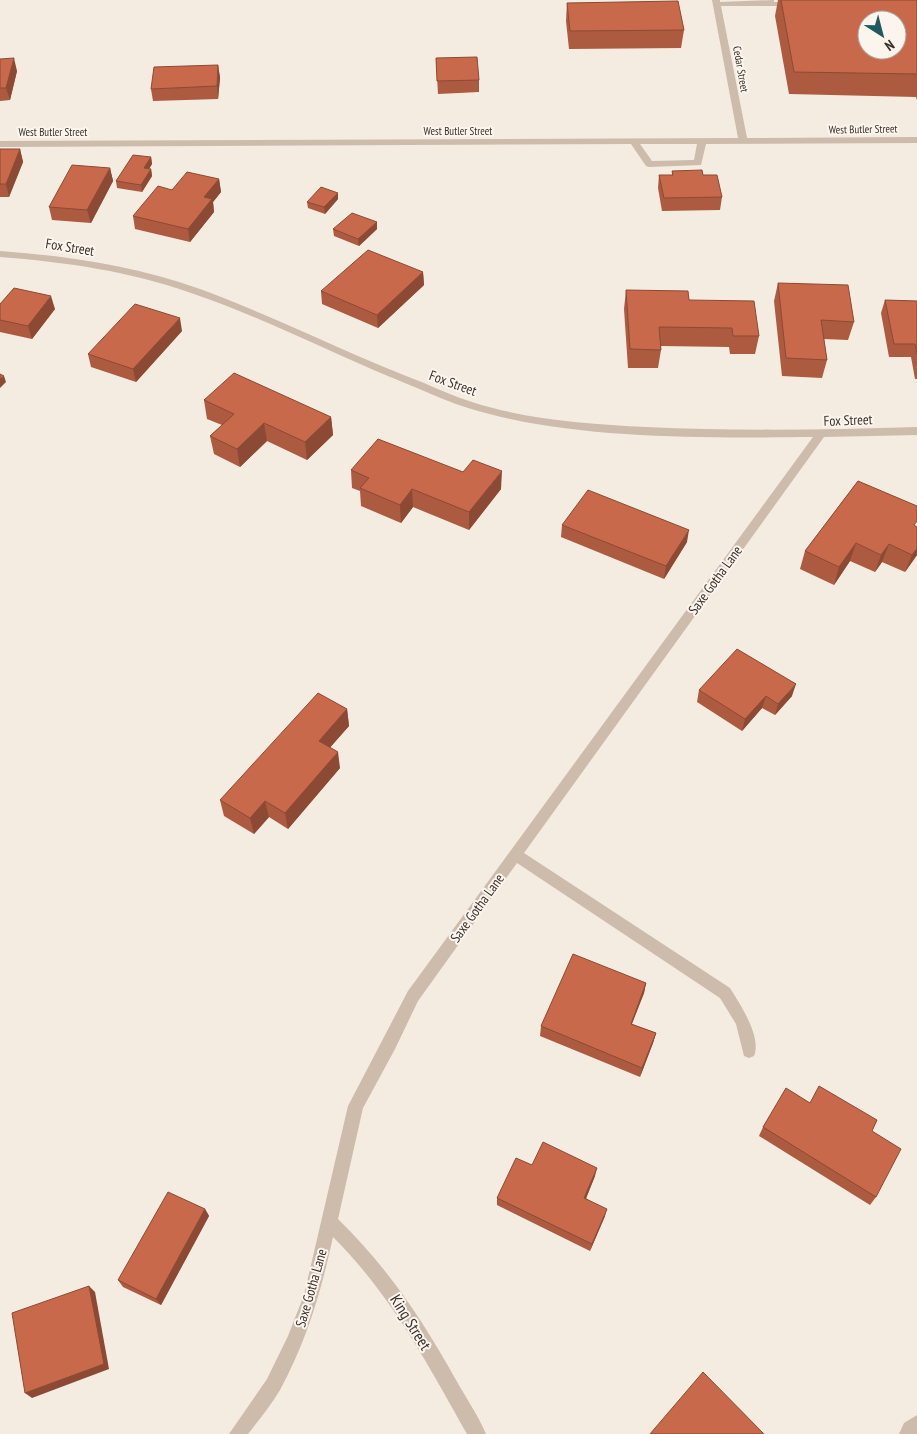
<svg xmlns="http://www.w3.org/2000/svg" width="917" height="1434" viewBox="0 0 917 1434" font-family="'PT Sans Narrow',sans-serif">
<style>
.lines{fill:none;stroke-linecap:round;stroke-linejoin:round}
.minor{fill:#cdbbac;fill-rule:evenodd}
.wall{fill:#ac5a40}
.shaded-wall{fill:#8c4a34}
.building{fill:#c8694b;stroke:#8c4a34;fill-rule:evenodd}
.labels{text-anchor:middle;stroke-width:4;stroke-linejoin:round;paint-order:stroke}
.far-street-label{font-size:11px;fill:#3b302b;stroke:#fbf5ee}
.street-label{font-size:14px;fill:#3b302b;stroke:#fbf5ee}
.near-street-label{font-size:16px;fill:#3b302b;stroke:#fbf5ee}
</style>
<rect width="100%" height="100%" fill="#f4ebe1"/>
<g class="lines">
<!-- minor -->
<g class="minor">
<path d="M712,0H720V2L774,0V2H795L799,4L795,6H721L747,138L917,137V143L706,144L701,165L649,167L646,166L631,144L0,147V141L738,138ZM640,144H697L694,160L652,161Z"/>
<path d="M0,251C68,256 136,266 200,289C276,317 348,354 424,383C440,390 456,397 472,402C528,420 588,424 646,427C736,431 827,430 917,427V435L824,437L524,853L730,988C740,1004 762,1037 754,1056L749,1058L744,1056L736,1024L720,998L517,863L418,1001L395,1049L363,1108L338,1219C388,1268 422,1319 456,1380C466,1398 478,1415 486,1434H467C427,1363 392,1296 333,1237C321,1292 307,1340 280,1390C271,1405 259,1420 248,1434H229L267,1379L288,1336L304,1295L348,1106L408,991L813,437C705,438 571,440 468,408C451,403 434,395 417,388C341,358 268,319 191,293C129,271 65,262 0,257Z"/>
<polygon points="917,1415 917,1434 899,1434 904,1423"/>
</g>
</g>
<!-- wall -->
<g class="wall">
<polygon points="778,0 917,0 917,100 916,97 789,94 775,16"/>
<polygon points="567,3 684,30 681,48 569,49 566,21"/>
<polygon points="436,58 479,80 479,92 438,94"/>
<polygon points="0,59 17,71 10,100 0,101"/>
<polygon points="218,65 220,78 218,99 153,101 151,89"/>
<polygon points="0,149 20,149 23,162 9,197 0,197"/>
<polygon points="151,157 152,164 149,169 151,169 152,176 142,192 117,188 116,181"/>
<polygon points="110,168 113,181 91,223 52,220 49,207"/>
<polygon points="672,171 703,175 722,197 720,210 662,211 658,188 659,175 672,175"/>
<polygon points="219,179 221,192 213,202 214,212 190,242 135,229 133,216 172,190"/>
<polygon points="338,193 338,199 325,214 308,208 307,202"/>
<polygon points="377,222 377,229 359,246 334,236 333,229"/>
<polygon points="423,272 424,285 378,328 322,304 321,291"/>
<polygon points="778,283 854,322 848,340 824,339 827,360 822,378 782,376 774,301"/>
<polygon points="626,290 689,300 759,336 755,354 730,354 729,347 661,346 661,350 658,368 628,368 624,309"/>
<polygon points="885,300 917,301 917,379 915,379 911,357 889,357 881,313"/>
<polygon points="0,304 55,309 32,339 0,332"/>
<polygon points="182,331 136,382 91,367 88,354"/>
<polygon points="204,400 331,417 333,435 307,460 267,441 240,467 214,454 210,436 222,425 207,419"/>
<polygon points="351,470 501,489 469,530 413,507 401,523 361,506 360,491 352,488"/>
<polygon points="858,481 917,555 905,572 882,562 875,572 850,561 834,585 800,569 805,551"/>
<polygon points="562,525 687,542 664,579 561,537"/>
<polygon points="699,690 792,696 775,715 762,708 742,731 697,702"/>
<polygon points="347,709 349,726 330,747 340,768 288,829 269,817 254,834 224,816 220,800"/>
<polygon points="646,983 644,993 632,1024 656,1033 653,1043 640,1077 540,1036 541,1026"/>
<polygon points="810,1103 872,1131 876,1197 870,1205 759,1136 763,1127"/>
<polygon points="532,1165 595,1176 586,1198 605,1216 590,1251 497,1205 497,1198"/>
<polygon points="205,1209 209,1216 161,1305 123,1287 118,1280"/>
</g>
<!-- shaded-wall -->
<g class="shaded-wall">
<polygon points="14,58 17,71 10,100 6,88"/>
<polygon points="218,65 220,78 218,99 217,86"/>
<polygon points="20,149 23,162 9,197 6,184"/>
<polygon points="151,157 152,164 145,175 144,168"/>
<polygon points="110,168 113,181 91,223 87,210"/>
<polygon points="151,169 152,176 142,192 141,185"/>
<polygon points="219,179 221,192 213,202 214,212 190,242 188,229 204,197"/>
<polygon points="338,193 338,199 325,214 324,207"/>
<polygon points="377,222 377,229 359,246 358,239"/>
<polygon points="423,272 424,285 378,328 377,315"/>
<polygon points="51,296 55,309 32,339 28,326"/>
<polygon points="180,318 182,331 136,382 133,369"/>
<polygon points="4,376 6,382 0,388 0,379"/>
<polygon points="331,417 333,435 307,460 305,442"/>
<polygon points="264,423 267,441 240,467 237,449"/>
<polygon points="502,471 501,489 469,530 469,512"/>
<polygon points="412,489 413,507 401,523 400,505"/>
<polygon points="689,530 687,542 664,579 666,566"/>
<polygon points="856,543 850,561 834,585 839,567"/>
<polygon points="889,544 882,562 875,572 881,555"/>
<polygon points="917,548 917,555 905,572 912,555"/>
<polygon points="796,684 792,696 775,715 778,704"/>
<polygon points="766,696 762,708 742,731 745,719"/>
<polygon points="347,709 349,726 321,758 319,741"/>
<polygon points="338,752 340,768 288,829 285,813"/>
<polygon points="265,801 269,817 254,834 250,818"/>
<polygon points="646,983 644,993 628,1033 631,1024"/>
<polygon points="656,1033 653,1043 640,1077 642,1068"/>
<polygon points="597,1168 595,1176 583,1206 584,1198"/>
<polygon points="205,1209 209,1216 161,1305 156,1299"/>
<polygon points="607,1209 605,1216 590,1251 592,1244"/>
<polygon points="89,1286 95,1292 109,1369 32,1398 25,1393"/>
</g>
<!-- building -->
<g class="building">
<path d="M781,0H917V74L794,72ZM867,20H897V50H867Z"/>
<polygon points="678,1 684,30 570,31 567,3"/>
<polygon points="477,57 479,80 437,81 436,58"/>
<polygon points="14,58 6,88 0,88 0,59"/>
<polygon points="218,65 217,86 151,89 154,67"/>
<polygon points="0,149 20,149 6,184 0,184"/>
<polygon points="133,155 151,157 144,168 151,169 141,185 116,181"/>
<polygon points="72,165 110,168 87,210 49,207"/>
<polygon points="702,170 703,175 717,175 722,197 664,198 659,175 673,175 672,171"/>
<polygon points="187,172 219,179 204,197 212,199 188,229 133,216 158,186 172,190"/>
<polygon points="321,187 338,193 324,207 307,202"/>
<polygon points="352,213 377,222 358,239 333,229"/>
<polygon points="368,250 423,272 377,315 321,291"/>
<polygon points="778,283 848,285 854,322 821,320 827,360 786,358"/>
<polygon points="14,288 51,296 28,326 0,320 0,304"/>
<polygon points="626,290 688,291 689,300 754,301 759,336 733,336 732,328 659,327 661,350 630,349"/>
<polygon points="885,300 917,301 917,354 915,344 894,344"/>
<polygon points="135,304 180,318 133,369 88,354"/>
<polygon points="234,373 331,417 305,442 264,423 237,449 210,436 234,414 204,400"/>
<polygon points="0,374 4,376 0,379"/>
<polygon points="378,439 463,472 473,460 502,471 469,512 412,489 400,505 360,488 369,478 351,470"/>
<polygon points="858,481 917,506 917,521 914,525 917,527 917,548 912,555 889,544 881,555 856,543 839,567 805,551"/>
<polygon points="588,490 689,530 666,566 562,525"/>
<polygon points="737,649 796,684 778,704 766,696 745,719 699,690"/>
<polygon points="318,693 347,709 319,741 338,752 285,813 265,801 250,818 220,800"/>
<polygon points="573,954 646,983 631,1024 656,1033 642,1068 541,1026"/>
<polygon points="819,1086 877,1120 872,1131 901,1149 876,1197 763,1127 786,1088 810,1103"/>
<polygon points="543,1142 597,1168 584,1198 607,1209 592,1244 497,1198 516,1158 532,1165"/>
<polygon points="168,1192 205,1209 156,1299 118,1280"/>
<polygon points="89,1286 104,1364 25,1393 12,1313"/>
<polygon points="703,1372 764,1434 650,1434"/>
</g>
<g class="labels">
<!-- far-street labels -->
<g class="far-street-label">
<text transform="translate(741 69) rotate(80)" y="4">Cedar Street</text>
<text transform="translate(863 129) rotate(-1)" y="4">West Butler Street</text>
<text x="458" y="135">West Butler Street</text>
<text x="53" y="136">West Butler Street</text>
</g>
<!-- street labels -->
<g class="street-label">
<text transform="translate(70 247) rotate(9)" y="5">Fox Street</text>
<text transform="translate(453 383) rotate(20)" y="5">Fox Street</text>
<text transform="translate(848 420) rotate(-2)" y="5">Fox Street</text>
<text transform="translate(715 580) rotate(-54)" y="5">Saxe Gotha Lane</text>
<text transform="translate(477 908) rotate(-54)" y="5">Saxe Gotha Lane</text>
<text transform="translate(311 1288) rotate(-74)" y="5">Saxe Gotha Lane</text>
</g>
<!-- near-street labels -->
<g class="near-street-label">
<text transform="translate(411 1322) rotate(58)" y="6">King Street</text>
</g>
</g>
<!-- north arrow -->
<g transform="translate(882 35) rotate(144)"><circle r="24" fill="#fbf5ee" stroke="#aea6a0"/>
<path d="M0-4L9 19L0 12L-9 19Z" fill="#1f5a5e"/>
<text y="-8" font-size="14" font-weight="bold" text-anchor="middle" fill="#3b302b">N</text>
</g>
</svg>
